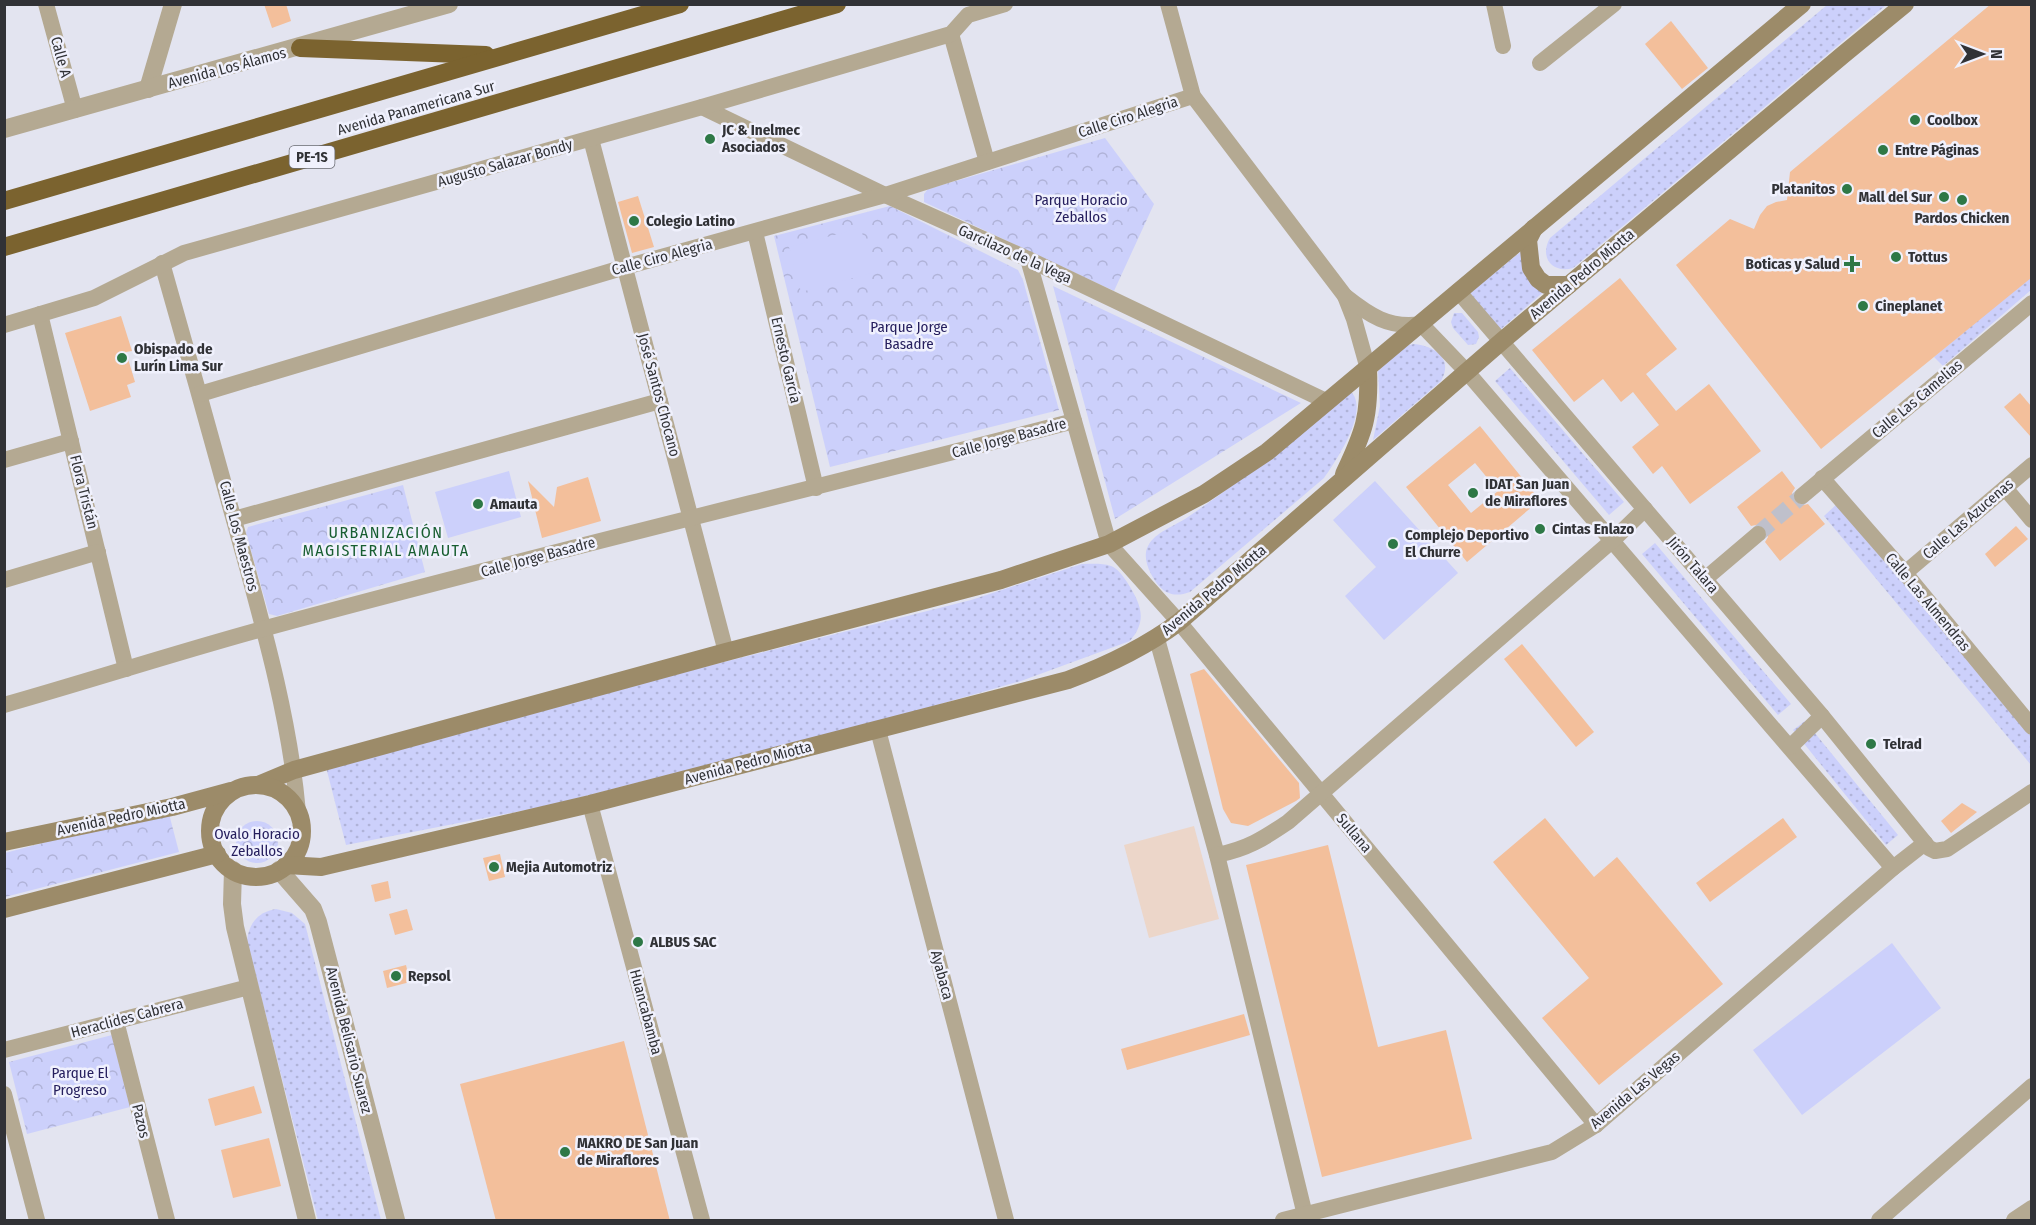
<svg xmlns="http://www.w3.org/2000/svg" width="2036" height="1225" viewBox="0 0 2036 1225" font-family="'Fira Sans Condensed',sans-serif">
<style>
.industrial{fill:#ecd6c9}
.grass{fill:url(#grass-dots)}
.park{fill:url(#park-crowns)}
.pitch{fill:#ccd0fb}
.building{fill:#f3bf9b;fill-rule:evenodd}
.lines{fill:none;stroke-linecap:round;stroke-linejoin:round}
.minor-tunnel{stroke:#bfc0cb;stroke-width:16;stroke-dasharray:16 8;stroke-linecap:butt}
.minor{stroke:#b4a992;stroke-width:16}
.tertiary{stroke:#b4a992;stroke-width:18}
.secondary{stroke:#9c8b69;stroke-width:18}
.motorway{stroke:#7b632f;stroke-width:18}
.poi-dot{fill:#2e7846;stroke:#f0f1fd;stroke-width:2}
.labels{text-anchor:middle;stroke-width:5;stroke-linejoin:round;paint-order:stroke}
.shield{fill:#f0f1fd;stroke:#6a6b72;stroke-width:1.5}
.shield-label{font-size:14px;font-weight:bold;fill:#313236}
.street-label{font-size:15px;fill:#313236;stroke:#f0f1fd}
.poi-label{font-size:15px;font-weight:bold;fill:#313236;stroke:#f0f1fd;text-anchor:start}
.park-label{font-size:15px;fill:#251e5d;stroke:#f0f1fd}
.neighbourhood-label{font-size:16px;letter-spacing:1.5px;fill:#185e31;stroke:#f0f1fd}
</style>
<defs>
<pattern id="grass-dots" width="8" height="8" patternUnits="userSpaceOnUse" patternTransform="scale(1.5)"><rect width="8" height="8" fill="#ccd0fb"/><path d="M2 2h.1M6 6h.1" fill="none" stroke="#b0b3d8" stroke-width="1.8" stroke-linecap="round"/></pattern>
<pattern id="park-crowns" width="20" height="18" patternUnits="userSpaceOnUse" patternTransform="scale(1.5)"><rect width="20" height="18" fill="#ccd0fb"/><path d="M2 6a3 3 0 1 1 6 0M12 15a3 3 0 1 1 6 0" fill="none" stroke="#b0b3d8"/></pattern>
</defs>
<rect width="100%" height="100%" fill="#e3e4f0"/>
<!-- industrial -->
<polygon class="industrial" points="1194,826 1219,919 1149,938 1124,845"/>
<!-- grass -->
<g class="grass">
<path d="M1827,5H1886L1573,268C1552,274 1539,257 1550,238Z"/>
<polygon points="1523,250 1547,289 1500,330 1470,293"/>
<polygon points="2031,276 2031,290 1943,366 1934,357"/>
<polygon points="1454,313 1462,313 1478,332 1479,337 1476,344 1468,345 1453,328 1451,322"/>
<path d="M1414,344C1435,346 1454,359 1441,381L1373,440L1380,406L1378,371L1405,346Z"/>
<polygon points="1510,368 1624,502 1609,515 1495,381"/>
<path d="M1351,392C1370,410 1336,461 1324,478L1190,592C1179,596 1168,596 1160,587C1152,578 1141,559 1148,546C1155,532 1175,526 1188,517C1245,478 1297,435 1351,392Z"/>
<polygon points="1838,503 2031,736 2031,765 1824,516"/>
<polygon points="1655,543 1791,704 1778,715 1642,554"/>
<path d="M1082,564C1092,564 1102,563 1111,566C1117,568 1123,576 1127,582C1141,604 1148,620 1130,641L1021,681L888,719L546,806L346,845L326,767L624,687L971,600Z"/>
<polygon points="1805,721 1898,835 1886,845 1793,730"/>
<path d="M276,909L292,913L305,924L381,1220H318L247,941C249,923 258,912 276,909Z"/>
</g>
<!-- park -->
<g class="park">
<polygon points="1105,138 1154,204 1114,291 924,202 924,194 928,189"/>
<polygon points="890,206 1018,270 1023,280 1059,410 830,467 774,236"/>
<polygon points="1053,286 1301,403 1115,519"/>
<polygon points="403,485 425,572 277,616 269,614 246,533 248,527"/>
<polygon points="168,810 179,852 5,897 5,853"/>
<circle cx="257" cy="842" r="21"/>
<polygon points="112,1035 130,1107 27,1134 9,1062"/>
</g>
<!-- pitch -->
<g class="pitch">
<polygon points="861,228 872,273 801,292 789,247"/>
<polygon points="509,471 521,517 448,538 435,492"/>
<polygon points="1375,481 1458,573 1384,640 1345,596 1376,567 1333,520"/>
<polygon points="1892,943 1941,1008 1802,1115 1753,1050"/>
</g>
<!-- building -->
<g class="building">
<polygon points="264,4 286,4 291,21 272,28"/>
<polygon points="1991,4 2031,4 2031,278 1821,449 1676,265 1730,219 1754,229 1760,215 1767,206 1776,202 1787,200 1790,172"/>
<polygon points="1671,21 1708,68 1682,89 1645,44"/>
<polygon points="638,196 654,247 632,253 618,202"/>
<polygon points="1620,278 1677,349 1646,374 1676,411 1709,384 1761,451 1690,504 1662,466 1653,474 1632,447 1659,425 1633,392 1621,402 1603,379 1574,402 1532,350"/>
<polygon points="121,316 132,351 126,352 135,382 127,385 131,397 90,411 65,333"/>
<polygon points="2020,393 2031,406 2031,437 2004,407"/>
<path d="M1480,426L1540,500L1467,562L1406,487ZM1475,463L1498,491L1471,513L1448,485Z"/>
<polygon points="1782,471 1795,488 1792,493 1794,502 1799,506 1808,504 1825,524 1780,561 1765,542 1768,537 1766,528 1761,524 1751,526 1737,507"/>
<polygon points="588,477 601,521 542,538 528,481 554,507 557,487"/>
<polygon points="2016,526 2028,539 1995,567 1985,554"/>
<polygon points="1522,644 1594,732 1576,747 1504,659"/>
<polygon points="1204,669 1299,783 1300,798 1296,801 1248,826 1231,823 1223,809 1190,674"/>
<polygon points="1962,803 1977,812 1951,833 1941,821"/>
<polygon points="1545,818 1594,877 1617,857 1723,984 1599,1085 1542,1018 1589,978 1493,862"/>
<polygon points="1783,818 1797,837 1710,902 1696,883"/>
<polygon points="1328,845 1378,1047 1446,1030 1472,1139 1322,1177 1246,865"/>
<polygon points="500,854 505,877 489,881 483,858"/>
<polygon points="388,881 391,898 375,902 371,885"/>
<polygon points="407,909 413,930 395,935 389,914"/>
<polygon points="406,965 410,982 387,988 383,971"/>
<polygon points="1244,1014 1250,1035 1127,1070 1121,1049"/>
<polygon points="624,1041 670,1221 496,1221 460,1084"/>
<polygon points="254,1086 262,1113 215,1126 208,1099"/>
<polygon points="269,1138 281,1186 233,1198 221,1150"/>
</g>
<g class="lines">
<!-- minor-tunnel -->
<polyline class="minor-tunnel" points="1758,534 1802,496"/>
<!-- minor -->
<g class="minor">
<polyline points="46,4 75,110"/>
<polyline points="1168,4 1193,96 1345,296 1354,319 1368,369"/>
<polyline points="1494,4 1503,46"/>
<polyline points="951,34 987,162"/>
<polyline points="1540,63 1614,4"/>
<polyline points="702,107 885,195 1028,259 1328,402"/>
<polyline points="591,139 726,652"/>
<polyline points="755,232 816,488"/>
<polyline points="1028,259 1109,544 1179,622 1596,1125"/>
<path d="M162,263C189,358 216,454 242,549C266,636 290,722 298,812"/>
<polyline points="1458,291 1822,716 1929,848 1935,851 1947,849 2032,792"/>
<path d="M1345,296C1369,315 1389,329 1421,324L1467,372L1893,868"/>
<polyline points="40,314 126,669"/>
<polyline points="4,325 94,298 184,253 702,107 951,34 968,15 1005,4"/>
<polyline points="200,394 625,267 885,195 1193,96"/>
<polyline points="4,460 71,441"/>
<polyline points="1822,478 1905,573 2032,727"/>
<polyline points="2005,488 2032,520"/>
<polyline points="1802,496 2032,303"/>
<polyline points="234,519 660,401"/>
<polyline points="1905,573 2032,465"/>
<polyline points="1705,579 1758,534"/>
<polyline points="4,580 98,552"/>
<polyline points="1157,639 1217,855 1305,1215"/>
<path d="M4,705C92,680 178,652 266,628C534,555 805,491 1074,421"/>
<polyline points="878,730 1006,1220"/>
<polyline points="1790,747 1822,716"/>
<polyline points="590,804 702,1220"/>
<path d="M1217,855C1247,849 1263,839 1288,822L1613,540L1645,509"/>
<polyline points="116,1021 167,1220"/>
<polyline points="4,1050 249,987"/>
<polyline points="4,1094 37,1220"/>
<polyline points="1283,1220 1552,1152 1596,1125 1893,868 1925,843"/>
<polyline points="1879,1220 2032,1086"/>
<polyline points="2014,1220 2032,1208"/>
</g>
<!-- tertiary -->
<g class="tertiary">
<polyline points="148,89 173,4"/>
<polyline points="4,129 449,4"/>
<polyline points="233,870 232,904 235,927 307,1220"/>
<polyline points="279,870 313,909 318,922 396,1220"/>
</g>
<!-- secondary -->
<g class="secondary">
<polyline points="1534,228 1528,240 1531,268 1538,279 1546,285 1569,285"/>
<path d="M1344,474C1364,432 1370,416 1368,369"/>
<polyline points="258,785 294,770 726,652 1001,580 1109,544 1204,494 1267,452 1802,4"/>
<circle cx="256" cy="831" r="46"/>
<polyline points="4,842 172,807 231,791"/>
<path d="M286,865L321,867L590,804L1068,680C1108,665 1144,648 1179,622L1502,341L1844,54L1905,4"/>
<polyline points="4,909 217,854"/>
</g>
<!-- motorway -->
<g class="motorway">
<polyline points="300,48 486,55"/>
<polyline points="4,201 680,4"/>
<polyline points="4,247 837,4"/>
</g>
</g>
<!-- markers -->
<g class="poi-dot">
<circle cx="1915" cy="120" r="6"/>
<circle cx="710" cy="139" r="6"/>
<circle cx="1883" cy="150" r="6"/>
<circle cx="1847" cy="189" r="6"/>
<circle cx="1944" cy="197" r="6"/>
<circle cx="1962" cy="200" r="6"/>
<circle cx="634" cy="221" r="6"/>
<circle cx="1896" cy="257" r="6"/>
<path d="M1849 255h6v6h6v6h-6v6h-6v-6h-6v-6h6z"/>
<circle cx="1863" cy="306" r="6"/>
<circle cx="122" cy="358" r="6"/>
<circle cx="1473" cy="493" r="6"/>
<circle cx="478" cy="504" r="6"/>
<circle cx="1540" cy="529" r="6"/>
<circle cx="1393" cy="544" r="6"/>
<circle cx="1871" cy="744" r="6"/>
<circle cx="494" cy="867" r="6"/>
<circle cx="638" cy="942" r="6"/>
<circle cx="396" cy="976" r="6"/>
<circle cx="565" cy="1152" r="6"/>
</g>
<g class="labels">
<!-- shield labels -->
<rect class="shield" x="289.5" y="146" width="45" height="22" rx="4.5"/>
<g class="shield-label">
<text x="312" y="162">PE-1S</text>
</g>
<!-- street labels -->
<g class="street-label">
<text transform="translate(61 57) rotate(75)" y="5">Calle A</text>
<text transform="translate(227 68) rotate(-15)" y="5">Avenida Los Álamos</text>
<text transform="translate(416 108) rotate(-16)" y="5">Avenida Panamericana Sur</text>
<text transform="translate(1128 117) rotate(-18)" y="5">Calle Ciro Alegria</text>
<text transform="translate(505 163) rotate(-16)" y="5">Augusto Salazar Bondy</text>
<text transform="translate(1015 254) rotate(24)" y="5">Garcilazo de la Vega</text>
<text transform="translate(662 257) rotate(-15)" y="5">Calle Ciro Alegria</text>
<text transform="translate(1582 274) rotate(-40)" y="5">Avenida Pedro Miotta</text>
<text transform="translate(786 360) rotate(77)" y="5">Ernesto García</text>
<text transform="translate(659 395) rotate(75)" y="5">José Santos Chocano</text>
<text transform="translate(1917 399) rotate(-40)" y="5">Calle Las Camelias</text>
<text transform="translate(1009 438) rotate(-15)" y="5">Calle Jorge Basadre</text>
<text transform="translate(84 492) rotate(76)" y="5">Flora Tristán</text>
<text transform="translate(1968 519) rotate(-41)" y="5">Calle Las Azucenas</text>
<text transform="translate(239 536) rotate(75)" y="5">Calle Los Maestros</text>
<text transform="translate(538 557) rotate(-15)" y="5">Calle Jorge Basadre</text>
<text transform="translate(1693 565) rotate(49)" y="5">Jirón Talara</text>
<text transform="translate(1214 590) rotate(-40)" y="5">Avenida Pedro Miotta</text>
<text transform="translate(1928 602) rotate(50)" y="5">Calle Las Almendras</text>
<text transform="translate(748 763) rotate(-15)" y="5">Avenida Pedro Miotta</text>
<text transform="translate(121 817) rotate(-12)" y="5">Avenida Pedro Miotta</text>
<text transform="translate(1354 833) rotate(50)" y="5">Sullana</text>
<text transform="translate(942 975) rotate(75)" y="5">Ayabaca</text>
<text transform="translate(646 1012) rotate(75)" y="5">Huancabamba</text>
<text transform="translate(127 1018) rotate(-15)" y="5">Heraclides Cabrera</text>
<text transform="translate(349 1040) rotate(76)" y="5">Avenida Belisario Suarez</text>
<text transform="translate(1635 1090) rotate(-40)" y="5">Avenida Las Vegas</text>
<text transform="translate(141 1121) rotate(76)" y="5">Pazos</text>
</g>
<!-- poi labels -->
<g class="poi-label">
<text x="1927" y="125">Coolbox</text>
<text x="722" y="135">JC &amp; Inelmec<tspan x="722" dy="17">Asociados</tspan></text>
<text x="1895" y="155">Entre Páginas</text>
<text x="1835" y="194" text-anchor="end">Platanitos</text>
<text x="1932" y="202" text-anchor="end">Mall del Sur</text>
<text x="1962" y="223" text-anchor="middle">Pardos Chicken</text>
<text x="646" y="226">Colegio Latino</text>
<text x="1908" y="262">Tottus</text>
<text x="1840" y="269" text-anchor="end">Boticas y Salud</text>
<text x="1875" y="311">Cineplanet</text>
<text x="134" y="354">Obispado de<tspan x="134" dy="17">Lurín Lima Sur</tspan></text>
<text x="1485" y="489">IDAT San Juan<tspan x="1485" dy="17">de Miraflores</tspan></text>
<text x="490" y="509">Amauta</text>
<text x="1552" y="534">Cintas Enlazo</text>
<text x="1405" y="540">Complejo Deportivo<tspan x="1405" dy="17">El Churre</tspan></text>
<text x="1883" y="749">Telrad</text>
<text x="506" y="872">Mejia Automotriz</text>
<text x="650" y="947">ALBUS SAC</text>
<text x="408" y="981">Repsol</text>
<text x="577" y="1148">MAKRO DE San Juan<tspan x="577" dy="17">de Miraflores</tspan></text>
</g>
<!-- park labels -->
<g class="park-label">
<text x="1081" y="205">Parque Horacio<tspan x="1081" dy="17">Zeballos</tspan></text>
<text x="909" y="332">Parque Jorge<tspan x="909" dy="17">Basadre</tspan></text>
<text x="257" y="839">Ovalo Horacio<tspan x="257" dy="17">Zeballos</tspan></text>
<text x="80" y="1078">Parque El<tspan x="80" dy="17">Progreso</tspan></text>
</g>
<!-- neighbourhood labels -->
<g class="neighbourhood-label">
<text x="386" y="538">URBANIZACIÓN<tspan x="386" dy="18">MAGISTERIAL AMAUTA</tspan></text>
</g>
</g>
<!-- border -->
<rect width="2036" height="1225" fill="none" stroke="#313236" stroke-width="12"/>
<!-- north arrow -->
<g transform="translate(1982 54) rotate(90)" stroke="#f0f1fd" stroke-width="4.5" paint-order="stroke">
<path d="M0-4.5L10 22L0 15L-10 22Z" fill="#313236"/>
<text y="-9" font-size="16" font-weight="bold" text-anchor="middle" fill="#313236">N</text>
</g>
</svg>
